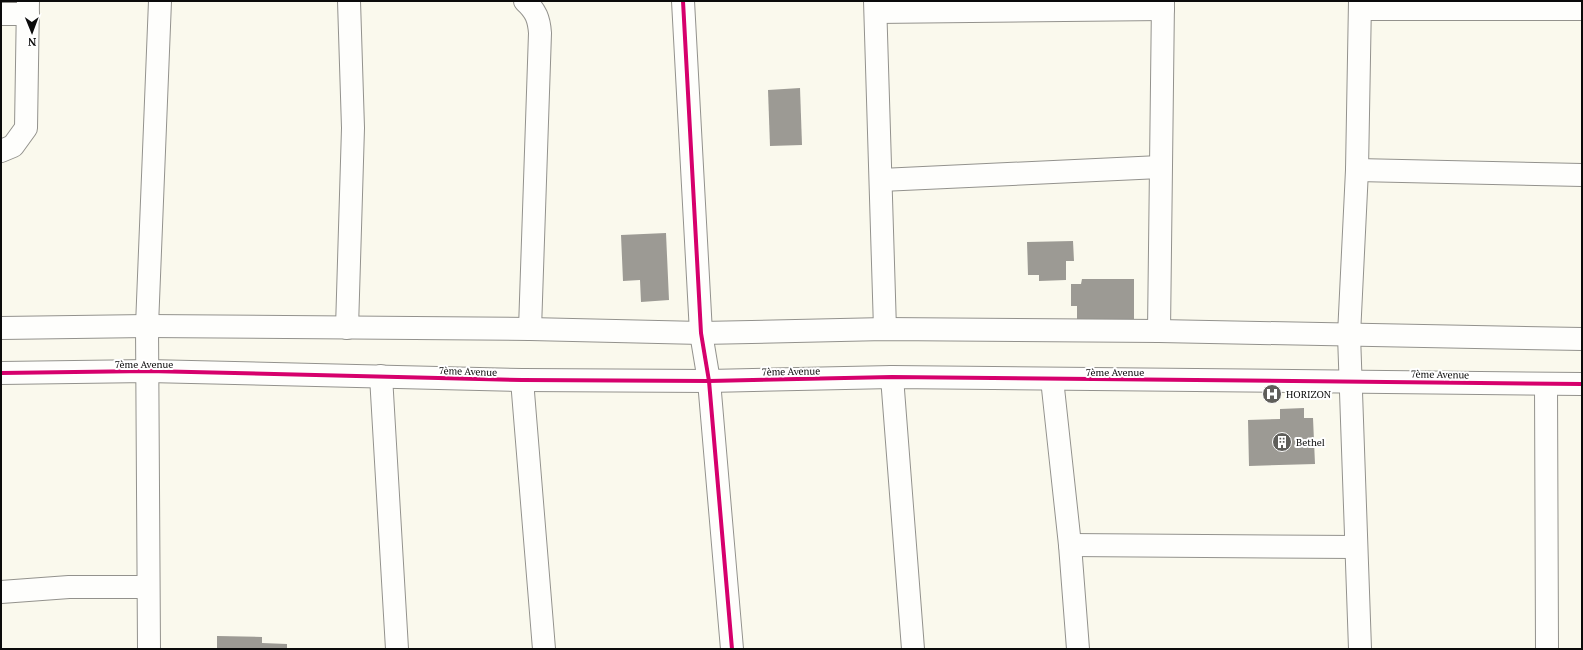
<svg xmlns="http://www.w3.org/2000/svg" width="1583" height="650" viewBox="0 0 1583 650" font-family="'PT Serif',serif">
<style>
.building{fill:#9c9a94}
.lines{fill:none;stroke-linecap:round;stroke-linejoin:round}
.minor-casing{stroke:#93928d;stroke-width:24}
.minor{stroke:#fefefc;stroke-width:22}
.cycleway-casing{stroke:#fff;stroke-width:6}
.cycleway{stroke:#d6006c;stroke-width:4}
.labels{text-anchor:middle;stroke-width:4;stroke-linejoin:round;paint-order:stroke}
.street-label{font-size:10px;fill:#0b0b0b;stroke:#fff}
.poi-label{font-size:10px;fill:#0b0b0b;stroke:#fff;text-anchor:start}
</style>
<rect width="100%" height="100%" fill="#faf9ed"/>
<!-- building -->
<g class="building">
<polygon points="800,88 802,145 770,146 768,90"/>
<polygon points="666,233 669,300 641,302 640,280 623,281 621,235"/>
<polygon points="1073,241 1074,261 1066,261 1066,280 1039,281 1039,275 1028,275 1027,242"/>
<polygon points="1082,279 1134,279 1134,319 1108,319 1108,325 1077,325 1077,306 1071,306 1071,284 1081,284"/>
<polygon points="1304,408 1304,418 1313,418 1315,464 1249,466 1248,420 1280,419 1280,409"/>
<polygon points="217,636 262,637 262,643 287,644 287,649 217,649"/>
</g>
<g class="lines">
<defs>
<g id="minor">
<path d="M525,1C536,11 539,19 540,33L530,329"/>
<polyline points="683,1 701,333 709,381 732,649"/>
<polyline points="875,1 885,329"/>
<polyline points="1360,9 1582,9"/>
<polyline points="876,12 1163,9"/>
<polyline points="1,14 28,14"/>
<polyline points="1,151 13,146 26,128 28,1"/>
<polyline points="1357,170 1582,175"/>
<polyline points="881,180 1160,167"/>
<polyline points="1,328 147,326 530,329 701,333 885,329 1159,331 1582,339"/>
<polyline points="347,328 353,128 349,1"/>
<polyline points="1159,331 1163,1"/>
<polyline points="1,373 148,371 522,380 709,381 892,377 1582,384"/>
<polyline points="381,376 397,649"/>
<polyline points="892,377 913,649"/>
<polyline points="1052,379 1070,545 1078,649"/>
<polyline points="522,380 544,649"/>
<polyline points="1546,384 1547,649"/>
<polyline points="1070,545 1356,547"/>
<polyline points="1,592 69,587 148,587"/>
<polyline points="149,649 147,326 160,1"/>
<polyline points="1360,649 1349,335 1357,170 1360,1"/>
</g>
</defs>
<!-- minor casing -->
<use href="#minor" class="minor-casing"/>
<!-- minor -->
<use href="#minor" class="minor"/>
<defs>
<g id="cycleway">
<polyline points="683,1 701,333 709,381 732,649"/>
<polyline points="1,373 148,371 522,380 709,381 892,377 1582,384"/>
</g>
</defs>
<!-- cycleway casing -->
<use href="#cycleway" class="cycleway-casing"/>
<!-- cycleway -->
<use href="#cycleway" class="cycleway"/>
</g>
<!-- icons -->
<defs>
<symbol id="hospital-disc" viewBox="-11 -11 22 22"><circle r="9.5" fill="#5f5e5a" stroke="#fff"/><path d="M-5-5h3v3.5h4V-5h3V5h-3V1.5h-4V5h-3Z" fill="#fff"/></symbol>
<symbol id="building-disc" viewBox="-11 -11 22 22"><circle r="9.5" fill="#5f5e5a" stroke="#fff"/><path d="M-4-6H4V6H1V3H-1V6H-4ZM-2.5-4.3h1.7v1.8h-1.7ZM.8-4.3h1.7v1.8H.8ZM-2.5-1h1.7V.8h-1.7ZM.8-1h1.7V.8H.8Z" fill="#fff"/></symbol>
</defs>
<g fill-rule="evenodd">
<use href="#hospital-disc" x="1261" y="383" width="22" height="22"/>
<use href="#building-disc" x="1271" y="431" width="22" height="22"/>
</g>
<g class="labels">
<!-- street labels -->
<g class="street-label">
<text x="144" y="368">7ème Avenue</text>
<text transform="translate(468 371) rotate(2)" y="4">7ème Avenue</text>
<text transform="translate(791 371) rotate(-1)" y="4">7ème Avenue</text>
<text x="1115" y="376">7ème Avenue</text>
<text transform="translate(1440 374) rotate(1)" y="4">7ème Avenue</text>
</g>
<!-- poi labels -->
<g class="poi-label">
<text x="1286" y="398">HORIZON</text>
<text x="1296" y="446">Bethel</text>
</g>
</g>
<!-- border -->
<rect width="1583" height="650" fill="none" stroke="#0b0b0b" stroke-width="4"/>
<!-- north arrow -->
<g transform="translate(32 32) rotate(179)" stroke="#ffffff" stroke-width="3" paint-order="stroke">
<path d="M0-3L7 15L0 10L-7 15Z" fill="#0b0b0b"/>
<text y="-6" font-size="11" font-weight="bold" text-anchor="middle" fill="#0b0b0b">N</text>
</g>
</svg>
